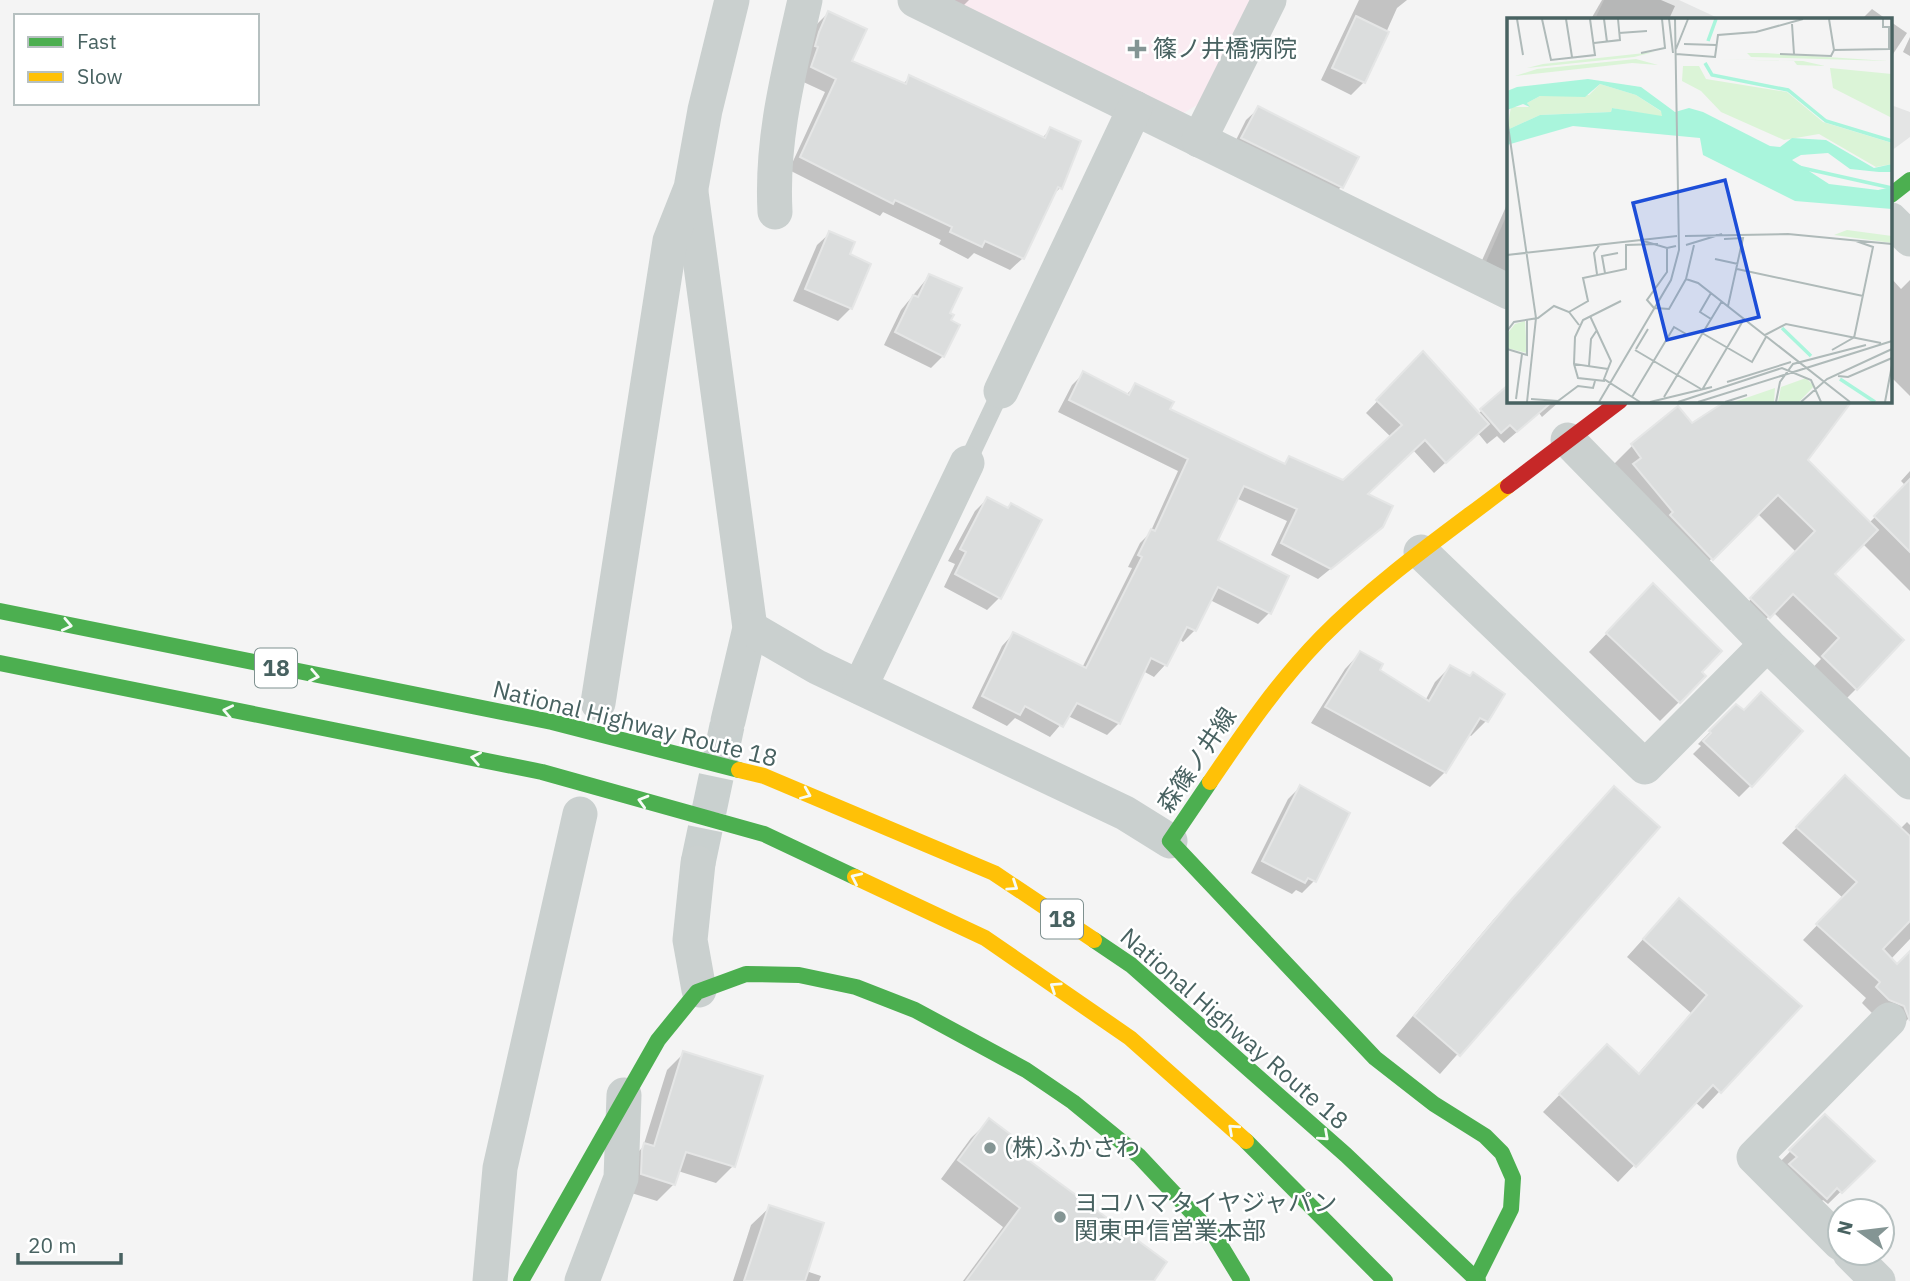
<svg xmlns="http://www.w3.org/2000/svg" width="1910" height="1281" viewBox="0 0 1910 1281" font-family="'IBM Plex Sans','Noto Sans JP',sans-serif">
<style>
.education{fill:#e4e5e5}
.medical{fill:#faebf1}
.shadow{fill:#0003}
.building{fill:#dbdddd;stroke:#e5e6e6;stroke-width:2}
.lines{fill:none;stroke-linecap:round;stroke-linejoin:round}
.street-tunnel{stroke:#c9d0cf;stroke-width:35;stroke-dasharray:35 18;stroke-linecap:butt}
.lane{stroke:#cad0cf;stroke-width:18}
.street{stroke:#cad0cf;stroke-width:35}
.fast{stroke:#4caf50;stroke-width:16}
.slow{stroke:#ffc107;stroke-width:16}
.jam{stroke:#c62828;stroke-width:16}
.oneway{stroke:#f6fbf6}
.poi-dot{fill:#849594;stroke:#fff;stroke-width:2.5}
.labels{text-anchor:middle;stroke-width:5;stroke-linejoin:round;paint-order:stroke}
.shield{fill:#fff;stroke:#7f9190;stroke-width:2}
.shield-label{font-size:23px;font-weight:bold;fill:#486261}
.poi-label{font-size:24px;fill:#486261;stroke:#fff;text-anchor:start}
.street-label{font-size:24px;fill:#486261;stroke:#fff}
.inset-river{fill:none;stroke:#a9f5dc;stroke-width:3.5}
.inset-road{fill:none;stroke:#afbab9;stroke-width:2}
.view{fill:#1d4ed8;fill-opacity:0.15;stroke:#1d4ed8;stroke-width:3.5}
.inset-edge{fill:none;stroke:#486261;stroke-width:3.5}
</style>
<rect width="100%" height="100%" fill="#f4f4f4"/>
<!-- education -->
<g class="education">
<polygon points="1604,0 1679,0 1720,19 1595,19"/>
<polygon points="1891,105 1910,112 1910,137 1891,151"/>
<polygon points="1509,210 1509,273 1486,262"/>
</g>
<!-- medical -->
<polygon class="medical" points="944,0 1256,0 1207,99 1177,117"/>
<!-- shadow -->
<g class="shadow">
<polygon points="941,0 969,0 960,9"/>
<polygon points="1359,0 1407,0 1397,8 1364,82 1351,95 1321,80"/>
<polygon points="1602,0 1661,0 1675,6 1669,19 1591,19"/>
<polygon points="1872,9 1886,19 1862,19"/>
<polygon points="828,13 849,62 903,84 910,77 1042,138 1051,129 1060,188 1052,196 1023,258 1010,270 974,253 968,259 939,244 941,240 883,212 880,216 789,170 825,92 799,80 816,25"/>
<polygon points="1891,22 1907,33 1891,57"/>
<polygon points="1910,37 1910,56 1903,52"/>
<polygon points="1258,109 1341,187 1330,198 1231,150 1246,120"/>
<polygon points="1509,200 1509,302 1471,285"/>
<polygon points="830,233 848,255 851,308 838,321 793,301 817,245"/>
<polygon points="929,276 948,314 943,356 931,368 884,345 901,310"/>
<polygon points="1891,278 1901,289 1910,280 1910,396 1891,377"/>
<polygon points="1423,354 1478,414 1506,388 1509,401 1560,401 1542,417 1539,413 1504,443 1497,436 1487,444 1478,433 1434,473 1413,450 1366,495 1369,538 1318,579 1271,555 1287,521 1236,498 1215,541 1269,613 1258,624 1210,600 1195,630 1183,642 1179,639 1165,665 1154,677 1143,671 1119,723 1107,735 1068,716 1050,737 1015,718 1007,726 972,708 1002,646 1013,634 1082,668 1132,568 1128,567 1140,543 1150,533 1178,471 1058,412 1072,385 1083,374 1126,395 1136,385 1168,410 1283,465 1289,458 1343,482 1391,437 1366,413"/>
<polygon points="1729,401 1851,401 1806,460 1869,523 1906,486 1901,481 1910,471 1910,591 1863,544 1832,574 1856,689 1837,708 1804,677 1821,659 1773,612 1749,636 1732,619 1796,552 1757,513 1692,578 1613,465 1632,446 1692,426"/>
<polygon points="987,499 999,598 987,610 944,587 955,564 948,561 975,511"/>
<polygon points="1635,604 1704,677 1660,721 1589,652"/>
<polygon points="1360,653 1377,670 1425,701 1435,682 1450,667 1486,721 1471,736 1468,734 1445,772 1430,787 1311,723 1345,669"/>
<polygon points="1736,706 1751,785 1739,797 1693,754 1701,746 1698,744"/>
<polygon points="1300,787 1348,814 1314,881 1302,893 1296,890 1292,894 1251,873 1288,799"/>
<polygon points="1614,788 1657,828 1440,1074 1396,1036 1494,919"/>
<polygon points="1831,792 1900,829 1907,822 1910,825 1910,939 1890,960 1910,980 1910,1017 1899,1028 1874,1015 1862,1003 1866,998 1803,940 1843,898 1782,843"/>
<polygon points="1662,918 1799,1006 1703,1109 1695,1102 1618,1182 1543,1112 1590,1063 1637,1075 1691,1013 1627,957"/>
<polygon points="684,1053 733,1166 716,1183 678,1171 674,1184 657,1201 625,1191 628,1162 643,1147 667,1070"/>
<polygon points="1825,1116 1872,1161 1828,1204 1823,1200 1813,1210 1778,1164"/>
<polygon points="990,1120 1010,1149 1151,1281 963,1281 1003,1227 941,1179 971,1138"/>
<polygon points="770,1207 806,1271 821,1276 819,1281 733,1281 751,1225"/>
</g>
<!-- building -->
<g class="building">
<polygon points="828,11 867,29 852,61 906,84 909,75 1045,138 1050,127 1081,141 1062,189 1058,187 1024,259 985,241 982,247 950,232 952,227 895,200 893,204 800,157 836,79 811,67 818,47 815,46 819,32"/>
<polygon points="1356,16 1389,32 1365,83 1332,68"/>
<polygon points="1258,106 1359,157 1343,188 1241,138"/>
<polygon points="829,231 855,242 850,254 871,264 852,309 805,289"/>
<polygon points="929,274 962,288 950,313 954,315 951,320 960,325 944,357 895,332 913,295 918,297"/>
<polygon points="1423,351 1489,424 1446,463 1425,440 1368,494 1393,506 1383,527 1331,569 1281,543 1297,509 1244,486 1218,540 1289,576 1271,614 1218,587 1196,631 1187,627 1167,666 1151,658 1120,724 1077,703 1063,727 1025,706 1020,715 982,696 1013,632 1086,668 1142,557 1138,555 1151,529 1155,531 1188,459 1069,400 1083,371 1129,395 1135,383 1174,402 1170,409 1285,464 1289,456 1343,480 1402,425 1376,400"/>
<polygon points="1507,386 1509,401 1553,401 1517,432 1510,425 1501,433 1480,409"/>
<polygon points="1726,401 1852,401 1808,460 1878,530 1835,574 1904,640 1857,690 1822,656 1839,638 1793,594 1770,618 1750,598 1815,531 1778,495 1713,560 1670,515 1673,512 1633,464 1641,458 1631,444 1678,406 1692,423"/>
<polygon points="1910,479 1910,552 1874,516"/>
<polygon points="987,497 1008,508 1011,503 1042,520 1001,599 955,574 966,552 960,549"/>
<polygon points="1653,583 1722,651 1702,672 1706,676 1680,703 1606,633"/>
<polygon points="1360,651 1383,664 1380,670 1429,701 1450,665 1470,676 1473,672 1505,694 1488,722 1480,718 1446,773 1325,707"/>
<polygon points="1761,692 1803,731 1752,787 1703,741 1711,733 1709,731 1736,704 1744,710"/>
<polygon points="1845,775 1910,836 1910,921 1883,949 1897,964 1910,951 1910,1021 1904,1006 1889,1000 1876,987 1880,982 1816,924 1857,882 1796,827"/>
<polygon points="1300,785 1350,813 1316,882 1308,878 1305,883 1262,861"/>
<polygon points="1614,786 1660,827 1460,1056 1414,1016 1512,899"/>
<polygon points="1679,898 1802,1006 1721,1093 1713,1085 1636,1167 1559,1094 1607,1044 1639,1074 1707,995 1643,939"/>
<polygon points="683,1051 763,1076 735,1167 686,1152 675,1185 641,1174 642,1150 644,1143 654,1146"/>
<polygon points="1825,1114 1875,1161 1842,1193 1837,1188 1827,1199 1789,1164 1797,1157 1789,1150"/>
<polygon points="989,1118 1018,1140 1012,1148 1167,1262 1154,1281 966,1281 1020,1208 958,1160"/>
<polygon points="769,1205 824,1223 805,1281 744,1281"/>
</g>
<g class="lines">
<!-- street-tunnel -->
<polyline class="street-tunnel" points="698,863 728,721"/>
<!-- lane -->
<polyline class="lane" points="967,463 1001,391"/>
<!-- street -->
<g class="street">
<polyline points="915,0 1509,292"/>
<polyline points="1199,140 1269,0"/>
<polyline points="691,192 750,628 728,721"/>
<path d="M775,212C771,138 789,72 805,0"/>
<polyline points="1891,220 1910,239"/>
<polyline points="1001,391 1135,108"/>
<polyline points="1568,440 1767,644 1910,782"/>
<polyline points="1421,552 1645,767 1767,644"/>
<polyline points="750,628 817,667 1125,813 1170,841"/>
<polyline points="860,687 967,463"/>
<polyline points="598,703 670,241 691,188 705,110 732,0"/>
<polyline points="698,863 690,940 699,990"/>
<polyline points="1840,1243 1754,1157 1889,1020"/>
<polyline points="1850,1253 1878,1281"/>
<polyline points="490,1281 500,1168 580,814"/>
<polyline points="582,1281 621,1178 624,1095"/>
</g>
<!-- fast -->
<g class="fast">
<polyline points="1891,195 1910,180"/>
<polyline points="0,611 552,722 739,770"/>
<polyline points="0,663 542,772 764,834 855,877"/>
<polyline points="1210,782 1170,841 1375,1058 1434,1104 1485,1136 1502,1153 1513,1178 1511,1209 1475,1281"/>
<polyline points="1094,940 1131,965 1346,1155 1478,1281"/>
<polyline points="1246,1141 1385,1281"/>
<polyline points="521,1281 658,1040 697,992 746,974 799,975 856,987 915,1010 1026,1070 1073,1102 1139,1156 1216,1238 1242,1281"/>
</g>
<!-- slow -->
<g class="slow">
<polyline points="739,770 764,776 994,873 1094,940"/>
<path d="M1210,782C1244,732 1278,682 1321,638C1377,581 1445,534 1508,486"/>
<polyline points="855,877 985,938 1130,1038 1246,1141"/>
</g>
<!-- jam -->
<polyline class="jam" points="1508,486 1620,401"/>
</g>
<!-- one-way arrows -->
<defs><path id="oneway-chevron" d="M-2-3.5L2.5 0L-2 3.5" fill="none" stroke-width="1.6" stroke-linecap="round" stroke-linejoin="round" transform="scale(1.75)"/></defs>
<g class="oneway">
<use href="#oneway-chevron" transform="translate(67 625) rotate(12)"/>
<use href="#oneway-chevron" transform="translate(314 676) rotate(11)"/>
<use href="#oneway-chevron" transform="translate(228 711) rotate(-168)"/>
<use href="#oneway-chevron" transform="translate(476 758) rotate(-169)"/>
<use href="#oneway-chevron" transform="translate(806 794) rotate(23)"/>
<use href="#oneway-chevron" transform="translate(643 801) rotate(-164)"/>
<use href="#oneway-chevron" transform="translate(856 878) rotate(-155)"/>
<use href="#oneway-chevron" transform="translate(1013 886) rotate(34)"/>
<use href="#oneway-chevron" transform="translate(1055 987) rotate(-146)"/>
<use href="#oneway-chevron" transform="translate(1233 1129) rotate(-138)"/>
<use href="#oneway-chevron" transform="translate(1324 1136) rotate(42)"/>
</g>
<!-- markers -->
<g class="poi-dot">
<path d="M1133.5 38.5h7v7h7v7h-7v7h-7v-7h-7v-7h7z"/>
<circle cx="990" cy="1148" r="7"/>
<circle cx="1060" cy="1217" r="7"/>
</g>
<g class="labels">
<!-- shield labels -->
<g class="shield">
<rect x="255" y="648.5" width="42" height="39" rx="5"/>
<rect x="1041" y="899.5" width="42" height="39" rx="5"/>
</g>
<g class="shield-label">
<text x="276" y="676">18</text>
<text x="1062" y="927">18</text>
</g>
<!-- poi labels -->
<g class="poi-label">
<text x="1153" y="57">篠ノ井橋病院</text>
<text x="1004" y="1156">(株)ふかさわ</text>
<text x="1074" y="1211">ヨコハマタイヤジャパン<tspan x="1074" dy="28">関東甲信営業本部</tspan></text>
</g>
<!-- street labels -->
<g class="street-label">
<text transform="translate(635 724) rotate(14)" y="8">National Highway Route 18</text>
<text transform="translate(1197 760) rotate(-56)" y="8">森篠ノ井線</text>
<text transform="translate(1234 1029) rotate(41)" y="8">National Highway Route 18</text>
</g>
</g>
<!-- overview -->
<g transform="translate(1507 18)">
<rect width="385" height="385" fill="#f4f4f4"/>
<path d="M147,34L127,39L20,50L36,46ZM240,35H259L381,43L244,39ZM129,41L151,47L125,45L8,58L30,51ZM210,41L296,43L318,48L290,47L287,43ZM176,48H192L199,61L280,74L316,104L385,125V146L369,149L312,116L277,122L214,94L194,73L175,63ZM323,50L385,56V100L326,70ZM93,66L129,77L155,94V99L105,90L104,94L33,97L0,112L4,89H22L20,85L33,78L82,77ZM340,212L385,218V225L327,217ZM18,303L20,335L0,330V316L8,306ZM299,360L307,368L292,384H271L274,369ZM268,370L267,384H225L233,382Z" fill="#dbf4d7"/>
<path d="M81,61L134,69L168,94L182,90L196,94L263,128L273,129L285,120L319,122L367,150L385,146V154H372L343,151L321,135L294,137L285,142L322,166L371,172L385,169V191L288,183L196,137L193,120L66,108L0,127V112L33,97L104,94L105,90L155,98L154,93L129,77L93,66L78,79L33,78L20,85L23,89L16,86L0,92V73L10,69Z" fill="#a9f5dc"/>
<path class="inset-river" d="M201,23L209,1M198,45L205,57L281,72L319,103L385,123M291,149L385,170M275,310L304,338M333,361L368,384"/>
<path class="inset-road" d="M10,1L16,37M35,1L44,42L88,37L83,1M59,1L65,39M97,1L100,24M162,1L166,35M322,1L327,32M285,6L287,36M112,15L140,13M87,25L113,22L111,1M177,26L209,27M169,31L181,1M134,35L158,30L155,1M169,36L208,39L211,17L249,14L296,1M273,36L324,38L327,32L382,31V9H376V1M0,101L29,300L20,384M178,218L281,216L385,226M217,221L236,220L221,288M133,222L160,230L169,228M179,227L215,216M0,237L170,218M208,241L231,246M230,251L356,278M98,255L95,238L111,235M90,256L87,235L93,226M179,261L187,227M204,275L193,294L204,301M147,290L140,282L160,254V230M148,290L162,291L179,261L191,265L343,384M62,294L81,283L76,260L119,251V227L151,226M83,298L104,343L97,361L133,384M0,313L7,304L31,300L47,288L62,294L72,307M195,315L245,344L259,319M258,317L279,306L374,325M347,320L366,229L349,223M0,331L20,337V301M129,331L141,311M128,332L194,371M325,332L346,320M67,346L71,360L98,363M82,348L84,321L90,312M101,351L67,346L68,319L76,302L114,283M331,358L341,359L385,340M220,364L284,344M195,372L237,301M125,379L167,309L179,316M157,379L215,283M9,381L15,336M24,381L51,383L71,368L86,370L88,363M92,384L164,262L172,232L168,1M143,384L205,369M171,384L275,350L304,362L314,384M191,384L385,323M218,384L240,377M269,384L273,364L286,346L359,327M294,384L320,361L385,331M378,384L385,347"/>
<path class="view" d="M218,162L252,299L160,322L126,185Z"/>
<rect width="385" height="385" class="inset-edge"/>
</g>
<!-- legend -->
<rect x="14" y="14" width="245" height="91" fill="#ffffff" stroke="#b6c0c0" stroke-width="2"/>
<rect x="28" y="37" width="35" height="10" fill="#4caf50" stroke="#b6c0c0" stroke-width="2"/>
<text x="77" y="49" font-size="21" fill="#486261">Fast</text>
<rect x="28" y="72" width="35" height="10" fill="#ffc107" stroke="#b6c0c0" stroke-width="2"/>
<text x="77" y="84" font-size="21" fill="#486261">Slow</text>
<!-- north arrow -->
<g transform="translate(1861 1232) rotate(284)"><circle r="33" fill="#ffffff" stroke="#b6c0c0" stroke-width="2"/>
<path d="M0-5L12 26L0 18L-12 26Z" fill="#849594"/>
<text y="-10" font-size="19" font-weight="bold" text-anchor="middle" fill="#486261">N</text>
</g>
<!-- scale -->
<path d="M18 1253v10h103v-10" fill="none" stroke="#486261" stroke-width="3.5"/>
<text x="28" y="1253" font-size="21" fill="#486261" stroke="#ffffff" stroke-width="5" paint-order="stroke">20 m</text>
</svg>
